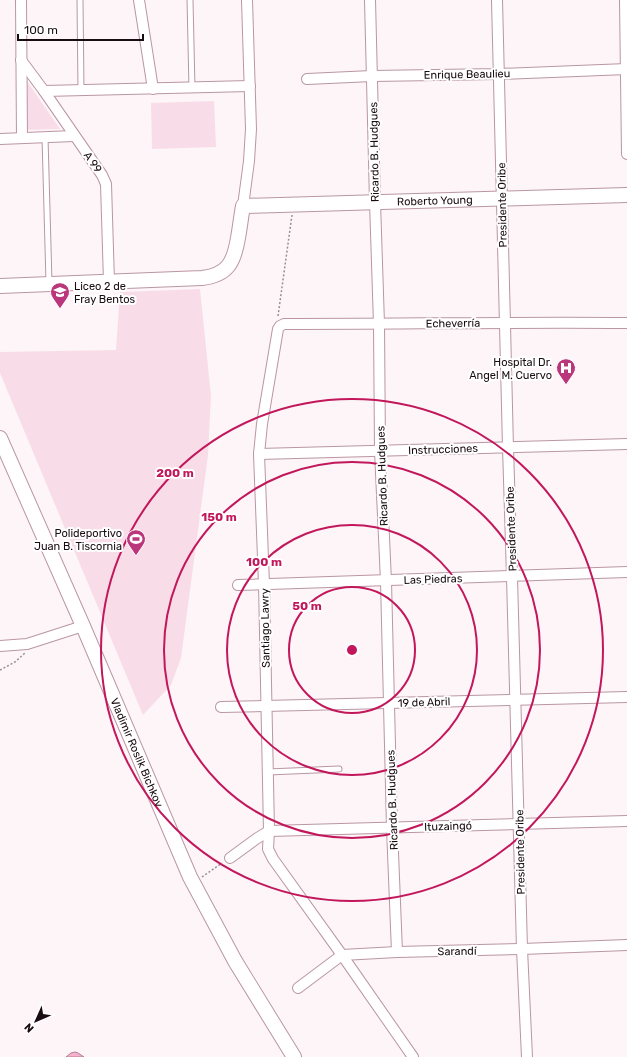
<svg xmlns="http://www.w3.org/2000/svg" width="627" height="1057" viewBox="0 0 627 1057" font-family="Rubik,sans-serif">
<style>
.green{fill:#f8dde8}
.water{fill:#f6b1ce;stroke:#b37f95}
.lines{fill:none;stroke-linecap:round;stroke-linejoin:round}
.lane-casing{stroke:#ba96a4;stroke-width:7}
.street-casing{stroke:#ba96a4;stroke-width:12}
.secondary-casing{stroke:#ba96a4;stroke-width:16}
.path{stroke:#998f93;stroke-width:1.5;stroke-dasharray:2 2;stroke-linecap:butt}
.lane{stroke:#fff;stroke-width:5}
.street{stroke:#fff;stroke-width:10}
.secondary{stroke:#fff;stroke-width:14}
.ring{fill:none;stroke:#c2185b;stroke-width:2}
.labels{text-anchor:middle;stroke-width:4;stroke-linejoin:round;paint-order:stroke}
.street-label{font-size:11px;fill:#180b11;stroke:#fff}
.poi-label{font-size:11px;fill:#180b11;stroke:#fff;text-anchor:end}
.centre{fill:#c2185b;stroke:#fff;stroke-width:2}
.ring-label{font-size:12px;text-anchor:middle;font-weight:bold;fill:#c2185b;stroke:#fff;stroke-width:4;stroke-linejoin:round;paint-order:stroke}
</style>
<rect width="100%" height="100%" fill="#fdf5f8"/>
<!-- green -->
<g class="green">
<polygon points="24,77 60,129 26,130"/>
<polygon points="214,101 216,147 152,149 151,103"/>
<polygon points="200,289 211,396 208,455 181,658 171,685 143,715 0,373 0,352 116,350 120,292"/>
</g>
<!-- water -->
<polygon class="water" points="75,1052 78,1053 84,1057 66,1057 71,1053"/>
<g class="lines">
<defs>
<g id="lane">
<polyline points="80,0 81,90"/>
<polyline points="190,0 192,88"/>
<polyline points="45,137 49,283"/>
<polyline points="268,772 339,769"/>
</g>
<g id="street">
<polyline points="21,0 22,138"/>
<polyline points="139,0 153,89"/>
<polyline points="370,0 375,202 379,324 380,451 386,581 392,828 397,952"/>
<polyline points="497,0 508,447 512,577 522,949 527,1057"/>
<polyline points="625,0 627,154"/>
<polyline points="21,60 44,91 102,175 106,184 109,282"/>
<polyline points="307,79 372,76 499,74 627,69"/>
<polyline points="44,91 250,86"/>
<polyline points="0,139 74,136"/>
<polyline points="243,206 249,161 251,129 247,0"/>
<polyline points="259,454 627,444"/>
<polyline points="238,585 627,572"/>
<polyline points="0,646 27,644 83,626"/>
<polyline points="221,707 627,697"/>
<polyline points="230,858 256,839 269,831 627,821"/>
<polyline points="298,988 342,955 397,952 522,949 627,945"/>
<path d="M413,1057L342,955L273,859L268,849L269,831L264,584L259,454L262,424L278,329L280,326L284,324C399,324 513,322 627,323"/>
</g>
<g id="secondary">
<path id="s1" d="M0,286L202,278C228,275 234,262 238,238C240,227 241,217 243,206L627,195"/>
<path id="s2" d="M0,438L83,626L190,877L235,961L294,1057"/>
</g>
</defs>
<!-- lane casing -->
<use href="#lane" class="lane-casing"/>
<!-- street casing -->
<use href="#street" class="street-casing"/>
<!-- secondary casing -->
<use href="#secondary" class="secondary-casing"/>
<!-- path -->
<g class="path">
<polyline points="278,316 292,215"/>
<polyline points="0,670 15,662 25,653"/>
<polyline points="202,877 222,863"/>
</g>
<!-- lane -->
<use href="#lane" class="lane"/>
<!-- street -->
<use href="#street" class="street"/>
<!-- secondary -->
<use href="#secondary" class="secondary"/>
</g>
<!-- distance rings -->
<g class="ring">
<circle cx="352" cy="650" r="63"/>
<circle cx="352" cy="650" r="125"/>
<circle cx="352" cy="650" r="188"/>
<circle cx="352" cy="650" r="251"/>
</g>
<!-- icons -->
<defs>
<symbol id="school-pin" viewBox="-11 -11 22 30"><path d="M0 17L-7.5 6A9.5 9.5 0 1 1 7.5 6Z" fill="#ba377c" stroke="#fff"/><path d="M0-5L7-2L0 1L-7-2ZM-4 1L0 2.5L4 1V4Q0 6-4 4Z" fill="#fff"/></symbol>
<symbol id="hospital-pin" viewBox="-11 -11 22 30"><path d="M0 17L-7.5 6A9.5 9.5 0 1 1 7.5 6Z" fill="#ba377c" stroke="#fff"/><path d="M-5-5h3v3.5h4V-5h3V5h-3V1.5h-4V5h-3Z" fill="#fff"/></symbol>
<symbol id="stadium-pin" viewBox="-11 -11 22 30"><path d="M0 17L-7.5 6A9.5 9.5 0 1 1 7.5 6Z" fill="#ba377c" stroke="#fff"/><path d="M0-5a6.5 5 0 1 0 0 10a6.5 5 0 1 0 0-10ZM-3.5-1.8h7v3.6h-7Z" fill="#fff"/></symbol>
</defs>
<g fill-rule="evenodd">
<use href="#school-pin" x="49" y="281" width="22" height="30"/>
<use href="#hospital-pin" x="555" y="357" width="22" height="30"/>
<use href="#stadium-pin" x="125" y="528" width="22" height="30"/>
</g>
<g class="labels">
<!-- street labels -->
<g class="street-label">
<text transform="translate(467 74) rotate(-1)" y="4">Enrique Beaulieu</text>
<text transform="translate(374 152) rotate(-91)" y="4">Ricardo B. Hudgues</text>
<text transform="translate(93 162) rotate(55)" y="4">A 99</text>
<text dy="4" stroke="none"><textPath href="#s1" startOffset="486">Roberto Young</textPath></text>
<text transform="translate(502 205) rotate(-91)" y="4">Presidente Oribe</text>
<text transform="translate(453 323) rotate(-1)" y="4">Echeverría</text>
<text transform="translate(443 449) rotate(-2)" y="4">Instrucciones</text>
<text transform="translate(382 476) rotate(-92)" y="4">Ricardo B. Hudgues</text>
<text transform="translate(511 529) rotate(-92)" y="4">Presidente Oribe</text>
<text transform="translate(433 579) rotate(-2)" y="4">Las Piedras</text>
<text transform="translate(265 628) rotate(-91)" y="4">Santiago Lawry</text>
<text transform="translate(424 702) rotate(-2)" y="4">19 de Abril</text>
<text dy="4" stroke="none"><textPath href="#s2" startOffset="343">Vladimir Roslik Bichkov</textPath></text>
<text transform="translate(392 800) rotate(-92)" y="4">Ricardo B. Hudgues</text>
<text transform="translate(448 826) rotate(-2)" y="4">Ituzaingó</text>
<text transform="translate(520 852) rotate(-91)" y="4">Presidente Oribe</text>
<text transform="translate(457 951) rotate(-1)" y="4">Sarandí</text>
</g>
<!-- poi labels -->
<g class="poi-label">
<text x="74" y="290" text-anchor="start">Liceo 2 de<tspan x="74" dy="13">Fray Bentos</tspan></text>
<text x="552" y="366">Hospital Dr.<tspan x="552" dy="13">Angel M. Cuervo</tspan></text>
<text x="122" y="537">Polideportivo<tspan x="122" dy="13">Juan B. Tiscornia</tspan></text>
</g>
</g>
<circle cx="352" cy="650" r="6" class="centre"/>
<g class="ring-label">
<text x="175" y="477">200 m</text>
<text x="219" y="521">150 m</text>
<text x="264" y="566">100 m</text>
<text x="307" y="610">50 m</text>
</g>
<!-- north arrow -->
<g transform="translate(36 1021) rotate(225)" stroke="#ffffff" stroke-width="3" paint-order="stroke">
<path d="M0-3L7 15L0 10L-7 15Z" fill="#180b11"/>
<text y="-6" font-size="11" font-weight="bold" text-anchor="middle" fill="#180b11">N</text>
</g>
<!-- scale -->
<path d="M18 34v6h125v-6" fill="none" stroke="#180b11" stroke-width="2"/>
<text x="24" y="34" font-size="12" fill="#180b11" stroke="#ffffff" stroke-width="3" paint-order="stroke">100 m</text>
</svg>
